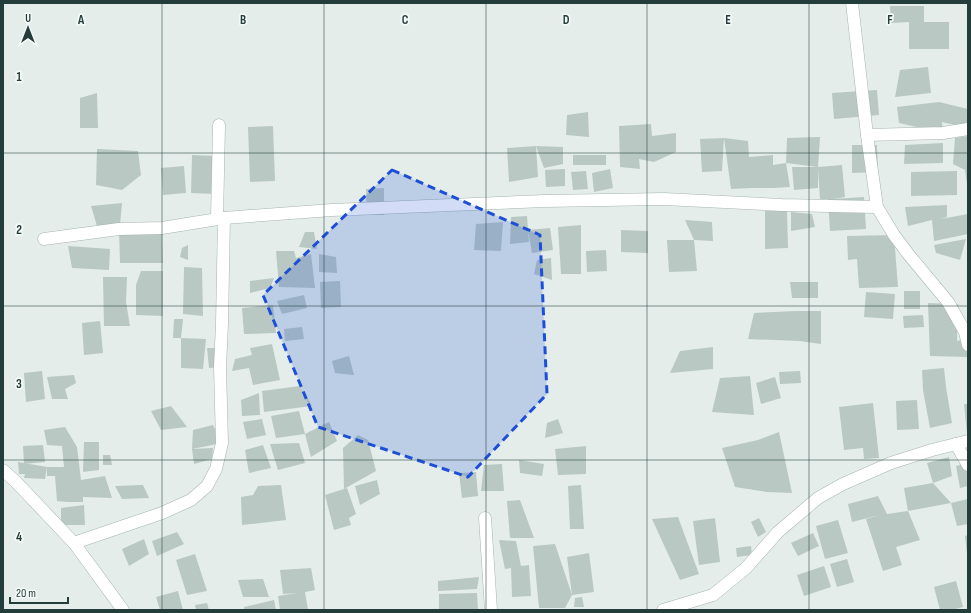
<svg xmlns="http://www.w3.org/2000/svg" width="971" height="613" viewBox="0 0 971 613" font-family="'Sofia Sans Condensed',sans-serif">
<style>
.building{fill:#b9c8c3}
.lines{fill:none;stroke-linecap:round;stroke-linejoin:round}
.street-casing{stroke:#a6b5b2;stroke-width:13}
.street{stroke:#fff;stroke-width:12}
.marked{fill:#1d4ed8;fill-opacity:0.2;stroke:#1d4ed8;stroke-width:3;stroke-dasharray:8 5;stroke-linejoin:round}
.grid{fill:none;stroke:#233e3a;stroke-width:1;stroke-opacity:0.55}
.grid-label{font-size:13px;text-anchor:middle;font-weight:bold;fill:#233e3a;stroke:#f4f9f7;stroke-width:3.5;stroke-linejoin:round;paint-order:stroke}
</style>
<rect width="100%" height="100%" fill="#e4edea"/>
<!-- building -->
<g class="building">
<polygon points="890,6 924,6 924,22 949,22 949,49 909,49 909,22 891,23"/>
<polygon points="928,67 931,93 895,97 900,70"/>
<polygon points="877,90 879,115 834,119 832,93"/>
<polygon points="97,93 98,128 80,128 80,98"/>
<polygon points="939,102 968,109 968,128 942,122 943,133 899,123 897,107"/>
<polygon points="588,112 589,137 566,135 567,115"/>
<polygon points="651,124 652,136 676,133 676,152 654,162 639,159 640,169 620,167 619,126"/>
<polygon points="273,126 275,181 250,182 248,127"/>
<polygon points="968,136 968,184 967,184 965,170 953,164 955,138"/>
<polygon points="820,137 818,167 842,165 845,197 834,199 864,197 866,229 830,231 828,199 820,199 818,169 818,188 794,190 792,167 818,167 786,163 787,138"/>
<polygon points="724,138 722,171 702,172 700,139"/>
<polygon points="724,138 748,141 749,157 773,155 773,165 786,163 790,187 773,188 751,188 731,189"/>
<polygon points="943,143 943,163 904,164 905,145"/>
<polygon points="852,145 877,145 878,172 852,173"/>
<polygon points="536,146 538,177 509,182 507,148"/>
<polygon points="536,146 563,147 563,164 544,168"/>
<polygon points="97,149 138,151 141,175 122,190 96,185"/>
<polygon points="192,155 215,156 214,194 191,193"/>
<rect x="573" y="155" width="33" height="10"/>
<polygon points="184,166 186,193 163,195 161,168"/>
<polygon points="565,169 565,186 546,187 545,170"/>
<polygon points="610,169 613,188 594,192 592,173"/>
<polygon points="586,171 588,189 573,190 571,172"/>
<polygon points="957,171 957,195 911,196 911,172"/>
<polygon points="384,188 384,215 367,215 366,189"/>
<polygon points="122,203 120,225 97,226 91,206"/>
<polygon points="947,205 947,217 941,219 968,214 968,234 934,241 932,220 908,226 905,207"/>
<polygon points="787,210 788,248 765,249 765,211"/>
<polygon points="791,212 812,214 815,227 791,231"/>
<polygon points="527,216 528,230 550,228 553,250 532,253 528,230 529,242 510,244 511,217"/>
<polygon points="685,220 712,222 713,241 694,240 697,271 669,272 667,240 694,240"/>
<polygon points="503,222 501,251 474,250 476,224"/>
<polygon points="581,225 581,274 561,274 558,227"/>
<polygon points="162,228 163,263 120,263 119,229"/>
<polygon points="621,230 648,231 648,253 621,252"/>
<polygon points="305,232 314,232 317,249 299,247"/>
<polygon points="894,235 898,287 859,288 857,259 848,260 847,236"/>
<polygon points="966,239 960,260 936,253 934,245"/>
<polygon points="188,245 188,260 180,257 182,248"/>
<polygon points="68,246 110,249 109,270 72,268"/>
<polygon points="606,250 607,271 587,272 586,251"/>
<polygon points="276,251 294,251 296,258 311,254 315,288 279,287"/>
<polygon points="319,254 336,257 337,273 319,272"/>
<polygon points="551,258 552,280 534,274 537,260"/>
<polygon points="184,267 202,268 203,316 183,314"/>
<polygon points="141,271 163,271 163,316 136,315 136,285"/>
<polygon points="103,277 127,277 126,302 130,326 104,326"/>
<polygon points="274,278 270,288 250,293 250,281"/>
<polygon points="340,281 341,307 321,308 320,282"/>
<polygon points="790,282 818,282 818,298 792,298"/>
<rect x="904" y="291" width="16" height="18"/>
<polygon points="866,292 895,294 893,319 864,317"/>
<polygon points="304,295 307,308 282,314 277,301"/>
<polygon points="928,303 958,304 957,341 968,338 968,357 930,356"/>
<polygon points="273,305 276,333 244,334 242,308"/>
<polygon points="796,311 821,311 821,344 799,341 748,339 754,313"/>
<polygon points="923,315 924,327 904,328 903,316"/>
<polygon points="174,319 183,319 181,338 173,338"/>
<polygon points="100,321 103,353 84,355 82,323"/>
<polygon points="302,327 304,339 285,341 284,329"/>
<polygon points="181,338 206,339 203,369 181,368"/>
<polygon points="272,344 280,380 253,385 249,368 232,371 235,359 252,355 250,348"/>
<polygon points="713,347 713,369 670,373 680,351"/>
<polygon points="207,348 219,348 220,367 209,368"/>
<polygon points="349,356 354,375 335,373 332,361"/>
<polygon points="944,368 946,387 952,423 930,428 923,390 922,370"/>
<polygon points="42,371 45,399 26,402 24,373"/>
<polygon points="800,371 801,383 780,384 779,372"/>
<polygon points="74,375 76,383 65,389 68,399 52,399 47,377"/>
<polygon points="750,376 754,415 712,412 720,378"/>
<polygon points="775,377 781,398 761,404 756,383"/>
<polygon points="300,386 312,406 264,412 262,391"/>
<polygon points="259,393 260,415 242,416 241,400"/>
<polygon points="917,400 919,429 897,430 896,401"/>
<polygon points="873,403 879,458 864,459 863,448 844,450 839,407"/>
<polygon points="964,404 968,404 968,433 967,433"/>
<polygon points="171,406 187,427 161,430 151,411"/>
<polygon points="299,411 305,434 276,438 271,416"/>
<polygon points="262,419 266,435 247,439 243,422"/>
<polygon points="558,419 563,433 545,438 547,423"/>
<polygon points="329,422 337,441 311,457 305,434"/>
<polygon points="213,425 222,443 192,449 193,430"/>
<polygon points="65,427 77,447 81,480 105,476 112,498 83,497 83,502 67,502 57,501 55,476 47,476 47,467 45,479 24,478 25,474 19,474 18,462 47,467 64,467 62,446 47,445 44,430"/>
<polygon points="779,432 792,493 767,492 735,487 722,448 758,440"/>
<polygon points="358,435 368,440 376,471 344,489 347,488 356,514 349,518 351,525 334,530 325,495 344,489 343,448"/>
<polygon points="84,442 99,442 99,470 83,472"/>
<polygon points="299,443 305,463 278,470 270,444"/>
<polygon points="43,445 45,462 24,464 23,446"/>
<polygon points="263,445 271,468 249,473 245,450"/>
<polygon points="586,446 586,474 558,475 555,449"/>
<polygon points="213,448 212,459 194,464 192,449"/>
<polygon points="103,455 110,455 112,465 103,465"/>
<polygon points="949,457 952,476 933,483 951,503 908,511 920,540 896,547 902,565 883,571 866,519 879,515 852,522 848,504 878,496 887,514 908,511 904,488 933,483 927,463"/>
<polygon points="519,460 544,464 542,476 520,473"/>
<polygon points="968,463 968,486 960,488 956,466"/>
<polygon points="502,464 504,491 481,491 484,465"/>
<polygon points="476,472 478,496 462,498 459,473"/>
<polygon points="377,480 380,494 360,505 355,486"/>
<polygon points="143,485 149,498 122,499 115,486"/>
<polygon points="281,485 286,520 242,525 241,497 253,495 258,486"/>
<polygon points="581,485 584,529 570,529 568,486"/>
<polygon points="968,499 968,524 957,526 951,503"/>
<polygon points="520,500 534,538 510,538 507,501"/>
<polygon points="84,505 85,525 61,525 61,508"/>
<polygon points="678,517 699,574 680,580 652,519"/>
<polygon points="715,518 720,562 699,565 693,521"/>
<polygon points="759,518 766,532 758,537 751,522"/>
<polygon points="838,520 848,553 825,559 816,526"/>
<polygon points="177,532 184,544 157,556 152,541"/>
<polygon points="813,533 819,546 798,556 791,543"/>
<polygon points="968,535 968,554 967,554 965,536"/>
<polygon points="144,539 149,554 129,566 122,549"/>
<polygon points="499,540 516,541 521,566 529,565 531,596 512,597 511,568 505,569"/>
<polygon points="555,544 572,595 565,608 539,608 533,546"/>
<polygon points="751,546 752,555 737,557 736,548"/>
<polygon points="589,553 594,592 572,595 567,557"/>
<polygon points="195,554 207,591 187,595 176,560"/>
<polygon points="847,559 854,582 837,587 830,564"/>
<polygon points="824,566 831,587 804,596 797,575"/>
<polygon points="311,568 315,590 305,592 308,610 280,610 278,596 297,593 283,594 280,570"/>
<polygon points="479,577 477,589 438,591 438,581"/>
<polygon points="263,579 269,597 243,597 238,580"/>
<polygon points="956,581 963,607 952,610 940,610 934,587"/>
<polygon points="178,591 183,610 160,610 156,597"/>
<polygon points="477,593 478,610 439,610 439,594"/>
<polygon points="582,597 584,607 574,607 575,598"/>
<polygon points="274,600 276,610 244,610 244,607"/>
<polygon points="207,603 209,610 196,610 195,605"/>
</g>
<g class="lines">
<defs>
<g id="street">
<polyline points="852,3 867,135 877,207 894,235 909,255 948,302 965,332 968,345"/>
<polyline points="867,135 943,133 968,129"/>
<polyline points="217,219 219,125"/>
<polyline points="44,239 119,229 162,228 224,218 332,210 544,201 664,199 782,205 877,207"/>
<polyline points="956,444 968,465"/>
<polyline points="3,470 17,483 74,543 123,610"/>
<polyline points="485,518 491,610"/>
<polyline points="74,543 162,513 191,500 207,486 216,469 222,443 220,367 222,324 224,218"/>
<polyline points="663,610 713,595 746,568 778,532 818,498 843,484 891,463 932,450 968,441"/>
</g>
</defs>
<!-- street casing -->
<use href="#street" class="street-casing"/>
<!-- street -->
<use href="#street" class="street"/>
</g>
<!-- marked area -->
<path class="marked" d="M392,170L540,235L547,394L468,477L318,427L263,295Z"/>
<!-- grid -->
<path class="grid" d="M162,3V610M324,3V610M486,3V610M647,3V610M809,3V610M3,153H968M3,306H968M3,460H968"/>
<g class="grid-label">
<text x="81" y="24">A</text>
<text x="243" y="24">B</text>
<text x="405" y="24">C</text>
<text x="566" y="24">D</text>
<text x="728" y="24">E</text>
<text x="890" y="24">F</text>
<text x="19" y="81">1</text>
<text x="19" y="234">2</text>
<text x="19" y="388">3</text>
<text x="19" y="541">4</text>
</g>
<!-- border -->
<rect width="971" height="613" fill="none" stroke="#233e3a" stroke-width="8"/>
<!-- north arrow -->
<g transform="translate(28 28)" stroke="#f4f9f7" stroke-width="3" paint-order="stroke">
<path d="M0-3L7 15L0 10L-7 15Z" fill="#233e3a"/>
<text y="-6" font-size="11" font-weight="bold" text-anchor="middle" fill="#233e3a">U</text>
</g>
<!-- scale -->
<path d="M10 597v6h58v-6" fill="none" stroke="#233e3a" stroke-width="2"/>
<text x="16" y="597" font-size="12" fill="#233e3a" stroke="#f4f9f7" stroke-width="3" paint-order="stroke">20 m</text>
</svg>
